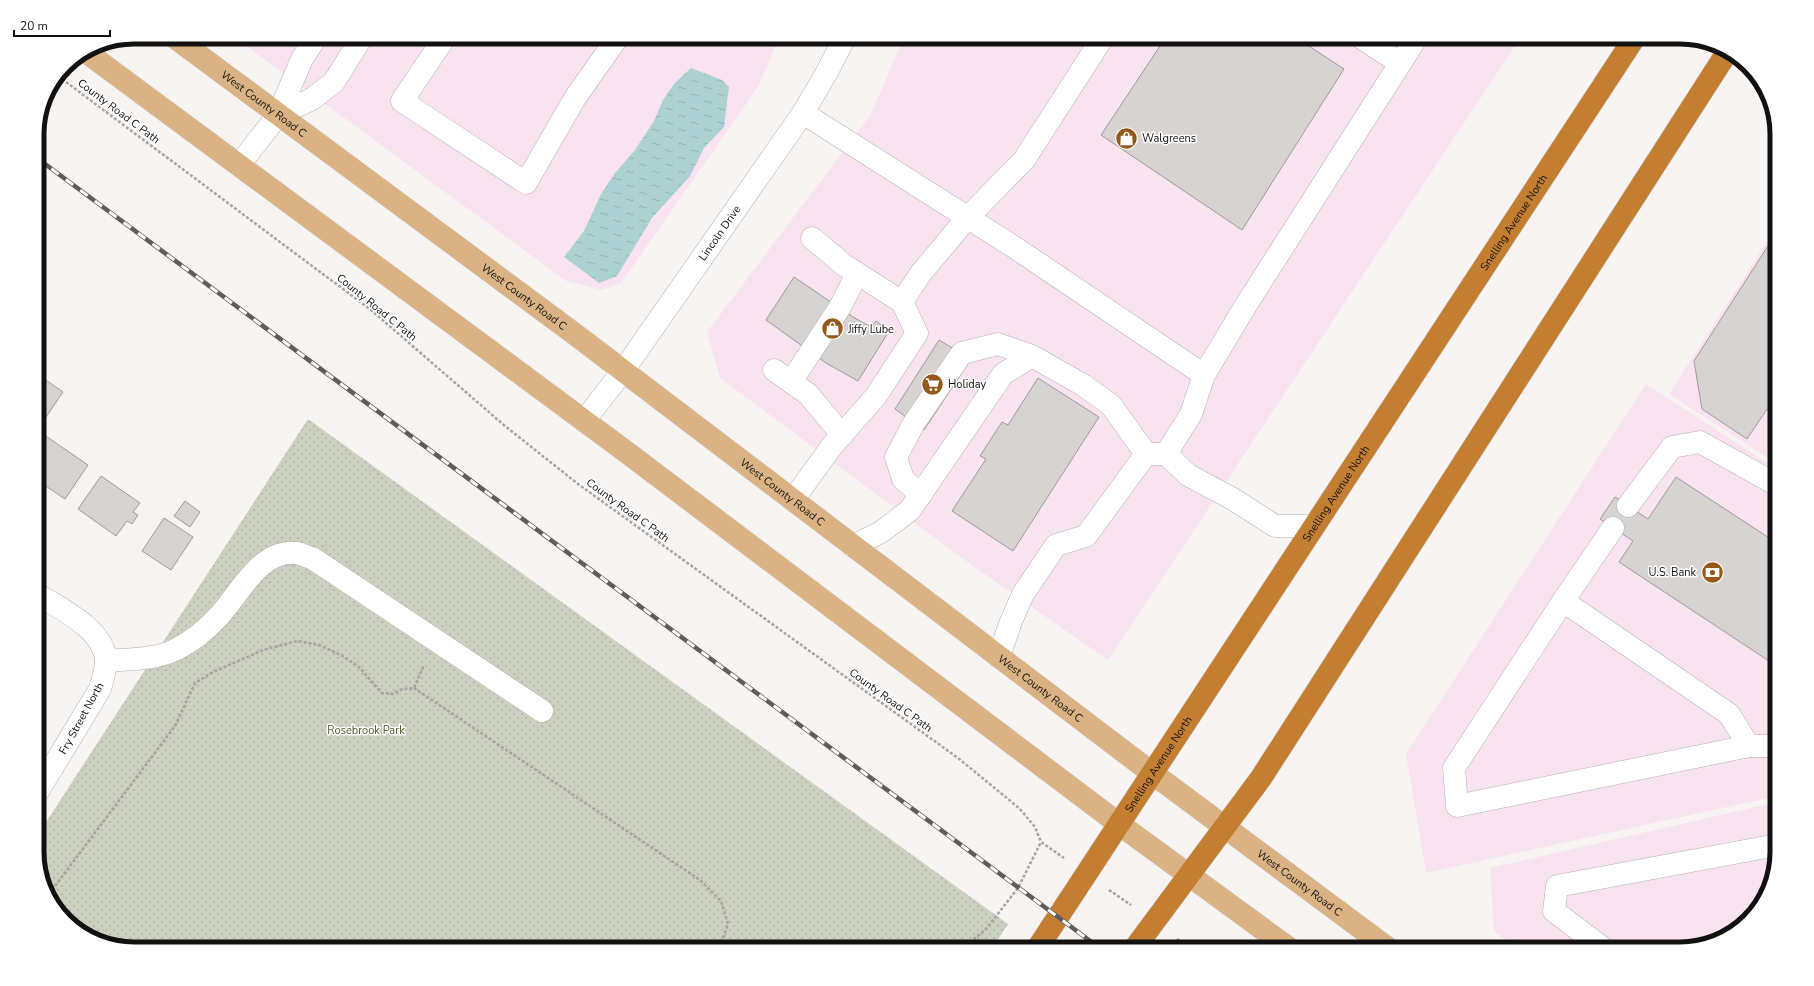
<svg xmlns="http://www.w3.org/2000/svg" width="1814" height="986" viewBox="0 0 1814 986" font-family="'Nunito Sans',sans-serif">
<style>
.commercial{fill:#fae3f0}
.park{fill:url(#park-dots)}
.water{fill:url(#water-ripples)}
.building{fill:#d7d3d0;stroke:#9e9a97}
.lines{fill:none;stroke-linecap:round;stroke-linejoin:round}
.minor-casing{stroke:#b4b0ad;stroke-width:23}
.major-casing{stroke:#d0cfcf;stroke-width:23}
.highway-casing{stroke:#d0cfcf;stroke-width:23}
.path{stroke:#a6a3a0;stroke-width:2.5;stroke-dasharray:3 2;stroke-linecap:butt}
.minor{stroke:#fff;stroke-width:22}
.major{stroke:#dbb283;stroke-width:22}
.highway{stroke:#c37e31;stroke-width:22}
.rail-casing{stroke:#5f5d5b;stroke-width:4.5}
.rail{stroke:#fff;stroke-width:3;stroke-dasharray:9;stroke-linecap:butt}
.labels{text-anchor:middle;stroke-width:3;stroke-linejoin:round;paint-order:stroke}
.street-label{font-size:11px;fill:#121110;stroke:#fff}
.poi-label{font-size:11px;fill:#121110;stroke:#fff;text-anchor:start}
.park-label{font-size:11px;fill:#4f5a2b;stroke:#fff}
.rim{fill:none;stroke:#121110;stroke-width:5}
</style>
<defs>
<pattern id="park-dots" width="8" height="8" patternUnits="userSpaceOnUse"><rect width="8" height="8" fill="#cbd1be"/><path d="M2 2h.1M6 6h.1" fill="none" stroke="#adb2a2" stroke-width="1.8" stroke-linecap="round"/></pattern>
<pattern id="water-ripples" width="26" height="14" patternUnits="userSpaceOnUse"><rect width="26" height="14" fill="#abd1d2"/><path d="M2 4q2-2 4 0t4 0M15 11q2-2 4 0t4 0" fill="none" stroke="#92b2b3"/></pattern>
</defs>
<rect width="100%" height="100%" fill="#f8f4f1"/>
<!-- commercial -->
<g class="commercial">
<polygon points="234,37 779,37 758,87 621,283 602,290 566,281"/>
<polygon points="904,37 1521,37 1108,660 973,566 720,378 707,332 871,114"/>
<polygon points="1777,226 1777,464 1669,394"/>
<polygon points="1646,384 1777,469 1777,796 1426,873 1406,754"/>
<polygon points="1777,802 1777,852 1767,895 1729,936 1680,949 1517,949 1494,931 1490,868"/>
</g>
<!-- park -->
<polygon class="park" points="308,419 1008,924 992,949 134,949 91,939 53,906 37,859 37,836"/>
<!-- water -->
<polygon class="water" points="691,68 722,80 729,87 724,127 704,148 690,176 652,218 617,276 599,283 564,257 584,231 601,194 615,173 635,150 654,121 663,100 674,84"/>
<!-- building -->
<g class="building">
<polygon points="1166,37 1295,37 1344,69 1242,230 1101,135"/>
<polygon points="1777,232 1777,415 1767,409 1747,439 1702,409 1694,361"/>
<polygon points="794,277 853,317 871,327 876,321 889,331 858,381 826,363 766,320"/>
<polygon points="939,340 971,359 924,430 895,409"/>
<polygon points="37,374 63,392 44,420 37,416"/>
<polygon points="1038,378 1099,417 1013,551 952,511 986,459 980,456 1002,422 1008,425"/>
<polygon points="37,430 88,465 65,499 37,480"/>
<polygon points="101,476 140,503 133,512 138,515 132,524 127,521 116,536 78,509"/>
<polygon points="1676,477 1777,543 1777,661 1775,665 1619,562 1633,541 1600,519 1615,497 1648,519"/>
<polygon points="185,501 200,512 190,527 174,516"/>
<polygon points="164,518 193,537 171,570 142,551"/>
</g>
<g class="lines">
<defs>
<g id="minor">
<polyline points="445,37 402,101 526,183 575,98 618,37"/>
<polyline points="1360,37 1400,63"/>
<polyline points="803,113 1014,247 1204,375"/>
<polyline points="278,115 312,99 334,82 362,37"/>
<polyline points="239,165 278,115 302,59 316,37"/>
<polyline points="812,238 844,265 902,302 921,273 968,217 1024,160 1103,37"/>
<polyline points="774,370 808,394 842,435"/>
<polyline points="791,382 840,307 857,274"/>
<path id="s1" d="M584,421L623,371L803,113L827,72L845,37"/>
<polyline points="1146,454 1166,454 1191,414 1204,375 1246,305 1417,37"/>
<polyline points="1166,454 1188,475 1233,499 1275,526 1313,526"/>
<polyline points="921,495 903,479 896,457 914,423 962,353 998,344 1032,356"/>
<polyline points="793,500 832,446 876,396 917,333 902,302"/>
<polyline points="1628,506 1672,447 1700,442 1777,485"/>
<polyline points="1613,528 1563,601 1454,768 1457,806 1749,746"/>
<polyline points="853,546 881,532 910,510 1003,374 1032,356 1083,385 1111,405 1146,454 1086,536 1056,545 1023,594 1010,624 999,657"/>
<path d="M37,594C61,609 105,630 106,661C106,671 102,680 100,689L37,793"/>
<polyline points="1563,601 1729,714 1749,746 1777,746"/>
<path d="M106,661C130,659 155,660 177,649C192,641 207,629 218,617C240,594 259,549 297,553C302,554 307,557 312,558L542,711"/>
<polyline points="1604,949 1554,911 1557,886 1777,845"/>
</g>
<g id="major">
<path id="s2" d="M174,37L576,335L1152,773L1389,949"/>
<polyline points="86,52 621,448 1119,824 1290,949"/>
</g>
<g id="highway">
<path id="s3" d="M1037,949L1635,37"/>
<polyline points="1134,949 1261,778 1728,51"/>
</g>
</defs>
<!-- minor casing -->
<use href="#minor" class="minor-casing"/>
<!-- major casing -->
<use href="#major" class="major-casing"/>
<!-- highway casing -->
<use href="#highway" class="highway-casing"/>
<!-- path -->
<g class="path">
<polyline points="58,76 371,310 505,426 578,484 958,758 1019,808 1035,827 1041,842 1064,858"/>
<polyline points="414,688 700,880 721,901 728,924 719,949"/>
<polyline points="1109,890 1131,905"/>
<polyline points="49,894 175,726 195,683 213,672 263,650 297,641 319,645 341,655 359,667 382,693 393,694 402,689 414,688 424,665"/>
<polyline points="1177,939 1192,949"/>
<polyline points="962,949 986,929 1018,888 1041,842"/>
</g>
<!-- minor -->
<use href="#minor" class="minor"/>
<!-- major -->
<use href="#major" class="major"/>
<!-- highway -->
<use href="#highway" class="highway"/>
<defs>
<polyline id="rail" points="37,158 1101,949"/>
</defs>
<!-- rail casing -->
<use href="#rail" class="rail-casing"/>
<!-- rail -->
<use href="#rail" class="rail"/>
</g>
<!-- icons -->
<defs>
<symbol id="shop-disc" viewBox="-11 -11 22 22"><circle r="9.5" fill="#945919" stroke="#fff"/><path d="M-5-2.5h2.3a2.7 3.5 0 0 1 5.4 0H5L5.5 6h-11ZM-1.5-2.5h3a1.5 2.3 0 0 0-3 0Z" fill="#fff"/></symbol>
<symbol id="supermarket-disc" viewBox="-11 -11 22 22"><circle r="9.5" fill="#945919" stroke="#fff"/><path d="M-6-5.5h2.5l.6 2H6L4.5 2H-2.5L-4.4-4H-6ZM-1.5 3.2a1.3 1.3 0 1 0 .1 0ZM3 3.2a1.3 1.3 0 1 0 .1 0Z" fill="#fff"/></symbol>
<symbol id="bank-disc" viewBox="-11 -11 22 22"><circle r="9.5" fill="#945919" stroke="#fff"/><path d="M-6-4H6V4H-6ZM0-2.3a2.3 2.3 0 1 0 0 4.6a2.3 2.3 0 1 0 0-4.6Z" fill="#fff"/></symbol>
</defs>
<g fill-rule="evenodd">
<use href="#shop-disc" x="1114" y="126" width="25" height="25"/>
<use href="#shop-disc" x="820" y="316" width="25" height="25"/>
<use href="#supermarket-disc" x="920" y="372" width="25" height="25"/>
<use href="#bank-disc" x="1700" y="560" width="25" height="25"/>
</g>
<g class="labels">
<!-- street labels -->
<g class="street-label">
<text dy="4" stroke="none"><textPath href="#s2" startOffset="112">West County Road C</textPath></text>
<text transform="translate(119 111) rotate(37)" y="4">County Road C Path</text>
<text dy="4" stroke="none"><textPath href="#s3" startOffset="869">Snelling Avenue North</textPath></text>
<text dy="4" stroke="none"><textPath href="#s1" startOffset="232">Lincoln Drive</textPath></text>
<text dy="4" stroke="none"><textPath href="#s2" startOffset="436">West County Road C</textPath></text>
<text transform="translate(377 307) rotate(39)" y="4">County Road C Path</text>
<text dy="4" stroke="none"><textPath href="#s2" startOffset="760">West County Road C</textPath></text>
<text dy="4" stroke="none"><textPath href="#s3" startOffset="545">Snelling Avenue North</textPath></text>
<text transform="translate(628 510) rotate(36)" y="4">County Road C Path</text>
<text dy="4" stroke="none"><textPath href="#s2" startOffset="1084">West County Road C</textPath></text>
<text transform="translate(891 700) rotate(36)" y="4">County Road C Path</text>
<text transform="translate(81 718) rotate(-61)" y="4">Fry Street North</text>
<text dy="4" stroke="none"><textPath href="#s3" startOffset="221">Snelling Avenue North</textPath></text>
<text dy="4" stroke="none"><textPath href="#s2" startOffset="1408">West County Road C</textPath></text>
</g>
<!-- poi labels -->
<g class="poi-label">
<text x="1142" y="142">Walgreens</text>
<text x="848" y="333">Jiffy Lube</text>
<text x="948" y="388">Holiday</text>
<text x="1696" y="576" text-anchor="end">U.S. Bank</text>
</g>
<!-- park labels -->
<g class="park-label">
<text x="366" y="734">Rosebrook Park</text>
</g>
</g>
<!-- crop -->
<path d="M0 0H1814V986H0ZM134 44H1680A90 90 0 0 1 1770 134V852A90 90 0 0 1 1680 942H134A90 90 0 0 1 44 852V134A90 90 0 0 1 134 44Z" fill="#fff" fill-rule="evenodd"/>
<path class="rim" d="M134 44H1680A90 90 0 0 1 1770 134V852A90 90 0 0 1 1680 942H134A90 90 0 0 1 44 852V134A90 90 0 0 1 134 44Z"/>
<!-- scale -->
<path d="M14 30v6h96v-6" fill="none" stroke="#121110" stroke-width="2"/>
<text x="20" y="30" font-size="12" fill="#121110" stroke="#ffffff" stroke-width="3" paint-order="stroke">20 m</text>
</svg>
